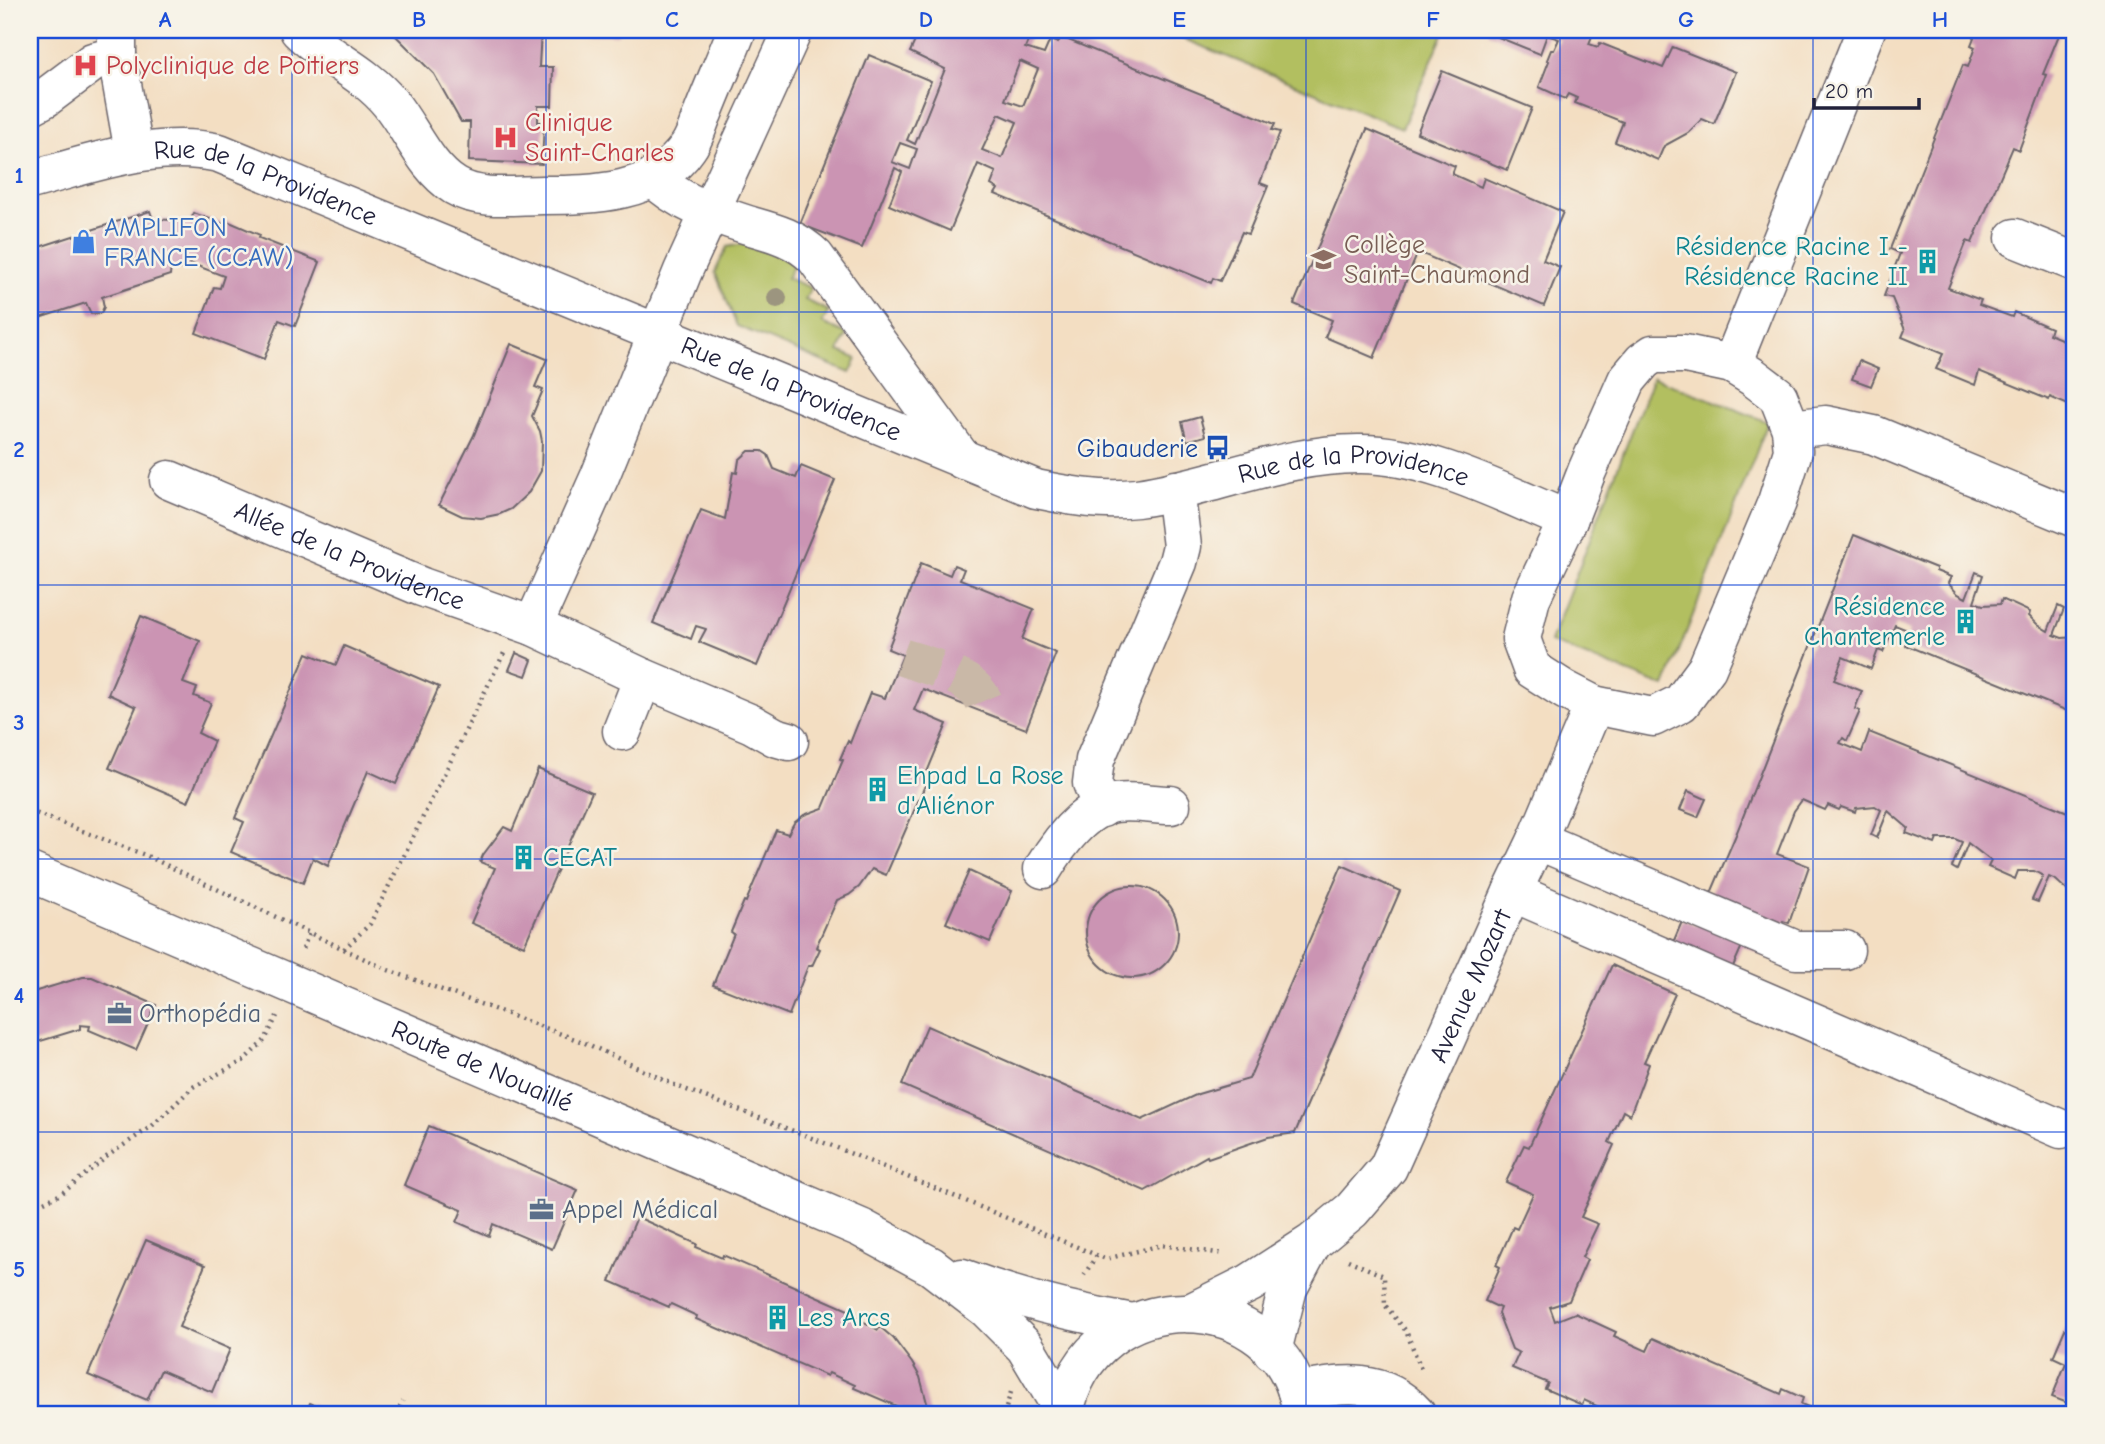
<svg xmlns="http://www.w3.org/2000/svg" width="2105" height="1444" viewBox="0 0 2105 1444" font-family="'Comic Neue',sans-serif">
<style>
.green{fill:#b2bf61;stroke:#6a704e;stroke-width:2}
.building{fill:#cb94b3;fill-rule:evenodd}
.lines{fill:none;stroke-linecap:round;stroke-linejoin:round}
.minor-tunnel{stroke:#c9b8a7;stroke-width:38;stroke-dasharray:38 19;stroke-linecap:butt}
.minor-casing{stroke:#6b646a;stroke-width:41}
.path{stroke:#6b646a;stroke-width:4.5;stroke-dasharray:2 5;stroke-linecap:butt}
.minor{stroke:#fff;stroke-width:38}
.tree{fill:#9c957f}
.grid{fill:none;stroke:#1d4ed8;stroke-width:2;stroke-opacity:0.55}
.labels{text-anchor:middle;stroke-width:5;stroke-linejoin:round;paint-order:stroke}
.health-label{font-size:26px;fill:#be3a42;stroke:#f7f3e8;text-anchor:start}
.street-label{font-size:26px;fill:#22223b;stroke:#f7f3e8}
.shop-label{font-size:26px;fill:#366cbe;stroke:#f7f3e8;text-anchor:start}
.education-label{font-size:26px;fill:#785e54;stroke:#f7f3e8;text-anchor:start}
.culture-label{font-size:26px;fill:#0d838f;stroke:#f7f3e8;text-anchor:start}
.transit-label{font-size:26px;fill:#164399;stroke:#f7f3e8;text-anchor:end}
.service-label{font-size:26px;fill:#4e5e75;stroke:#f7f3e8;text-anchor:start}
.neatline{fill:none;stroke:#1d4ed8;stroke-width:2.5}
.grid-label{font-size:23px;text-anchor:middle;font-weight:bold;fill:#1d4ed8}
</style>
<rect width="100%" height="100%" fill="#f7f3e8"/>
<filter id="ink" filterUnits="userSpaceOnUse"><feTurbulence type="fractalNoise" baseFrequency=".0143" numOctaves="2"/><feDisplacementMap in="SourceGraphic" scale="14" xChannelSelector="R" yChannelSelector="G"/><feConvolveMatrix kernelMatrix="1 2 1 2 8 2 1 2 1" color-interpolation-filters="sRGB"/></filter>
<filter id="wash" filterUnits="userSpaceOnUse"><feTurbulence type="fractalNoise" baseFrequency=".00686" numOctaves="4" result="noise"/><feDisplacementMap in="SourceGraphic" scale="28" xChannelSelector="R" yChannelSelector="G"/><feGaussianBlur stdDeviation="1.57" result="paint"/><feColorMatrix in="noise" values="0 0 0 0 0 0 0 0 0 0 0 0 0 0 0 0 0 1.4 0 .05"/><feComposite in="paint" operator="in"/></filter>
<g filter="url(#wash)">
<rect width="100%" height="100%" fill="#f3dec2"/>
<!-- green -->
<g class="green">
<polygon points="1162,30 1445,30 1402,128"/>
<polygon points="762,240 817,277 794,265 787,278 811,288 805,300 829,311 822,323 847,334 839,351 857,359 850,373 737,326 715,272 727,247"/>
<polygon points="1653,377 1768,422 1665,687 1550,642"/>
</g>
<g id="blocks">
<!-- building -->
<g class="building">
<polygon points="377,30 541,30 539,67 553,67 552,106 538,106 538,122 544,122 542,164 469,161 470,122 461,122 434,74 392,32 390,34 377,33"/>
<polygon points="579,30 618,30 618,35 579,34"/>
<path d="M920,30H1033L1025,48L1044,54L1050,40L1058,43L1061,37L1275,124L1272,130L1280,132L1260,183L1268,186L1248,234L1242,232L1220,281L1213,278L1211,283L995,194L998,189L991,185L996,172L978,164L950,231L889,205L902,172L895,168L862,248L800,224L869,55L931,81L907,140L915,144L945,69L910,52ZM1020,61L1038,69L1023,106L1005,100ZM999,114L1017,122L1002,158L982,150ZM900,143L917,149L910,169L892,162Z"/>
<polygon points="1489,30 1577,30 1592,36 1589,44 1598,47 1600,43 1663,68 1673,47 1736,72 1714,124 1702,119 1688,133 1664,146 1658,160 1615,142 1623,122 1575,103 1577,98 1568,94 1565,99 1539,87 1549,61 1547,60 1551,50 1554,50 1559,39 1547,35 1540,54 1488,33"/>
<polygon points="1977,30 2061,30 2043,74 2047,75 2019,150 2013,147 1972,243 1967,241 1948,288 1981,300 1979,305 2012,317 2014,312 2051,328 2049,334 2075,345 2075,408 2050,397 2049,400 1979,371 1975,385 1936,369 1943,354 1902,337 1905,330 1892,298 1884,296 1900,253 1890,249 1963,65 1968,67 1975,47 1971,45"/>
<polygon points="1442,71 1532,108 1507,170 1417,133"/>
<polygon points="1367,129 1455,166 1452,174 1481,187 1484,178 1563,212 1543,260 1560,267 1544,306 1418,252 1374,358 1325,337 1332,320 1294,304"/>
<polygon points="150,211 153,219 190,221 194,213 223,224 225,220 260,235 259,238 320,262 295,326 279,320 264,359 196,333 214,287 220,288 224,276 190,263 189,269 171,268 170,275 102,297 104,307 101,313 91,314 86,303 33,320 30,309 30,250"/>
<polygon points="511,344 547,359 535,387 543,390 532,416 540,431 542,441 541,471 529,492 511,509 500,514 481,518 462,516 439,505 474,435"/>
<polygon points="1859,361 1878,369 1871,386 1852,379"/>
<polygon points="1200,417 1205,436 1187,441 1182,422"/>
<polygon points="749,451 762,451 768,455 774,469 796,478 801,466 835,480 757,666 699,642 706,629 696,626 691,639 653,623 701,510 725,519 733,472 737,473 739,460"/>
<polygon points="1854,535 1936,568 1936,571 1951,577 1948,583 1958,594 1966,598 1976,572 1983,575 1974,602 1983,605 2000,604 2002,599 2030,612 2029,616 2038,625 2048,631 2058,606 2064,609 2054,635 2062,638 2075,637 2075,714 1905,645 1910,631 1895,625 1883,652 1878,650 1871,669 1843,657 1834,680 1862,691 1855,709 1860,711 1847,741 1843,738 1840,743 1862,752 1869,732 2075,815 2075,901 2068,898 2070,893 2056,880 2049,877 2038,902 2032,900 2043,876 2034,871 2018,871 2015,879 1988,867 1991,861 1968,843 1957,870 1952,867 1962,842 1955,839 1937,839 1935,844 1906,833 1908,828 1888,811 1877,838 1871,835 1881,810 1875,806 1856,808 1855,812 1841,807 1839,810 1828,805 1825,810 1802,800 1794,811 1777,854 1809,866 1789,923 1783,921 1768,957 1742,946 1731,971 1672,945 1683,919 1697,926 1735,837"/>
<polygon points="921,563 950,575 954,565 964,569 960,579 1034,609 1022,639 1056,653 1026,729 923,689 914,710 947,724 927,772 930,774 886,875 872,869 859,887 849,895 837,900 816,947 820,949 812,966 808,966 789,1015 713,985 734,934 731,932 744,901 746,902 776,830 788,834 794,823 804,815 823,808 843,760 840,759 848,741 850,743 870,693 885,698 903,655 888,649"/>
<polygon points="141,616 200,641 183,683 197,688 194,696 211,703 198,733 214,741 188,802 109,768 136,707 108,694"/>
<polygon points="344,646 439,687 396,784 368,771 328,866 313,858 303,883 231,852 244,822 235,818 307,653 336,665"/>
<polygon points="516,653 532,660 526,676 509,670"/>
<polygon points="538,769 592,792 524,946 471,923 495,868 480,862 483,855 504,827 512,831"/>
<polygon points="1688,791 1706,799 1698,817 1680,810"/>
<polygon points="1342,865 1400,891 1295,1133 1268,1137 1208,1158 1207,1156 1145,1191 902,1085 927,1026 1142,1120 1198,1094 1249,1079"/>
<polygon points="969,871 1012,891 990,942 946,923"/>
<circle cx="1132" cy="932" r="46"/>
<polygon points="1612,965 1675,994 1644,1062 1649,1064 1630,1115 1623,1111 1609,1142 1614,1145 1581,1217 1598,1224 1582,1257 1587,1260 1569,1301 1550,1307 1555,1321 1575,1313 1616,1332 1614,1336 1647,1351 1653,1338 1781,1394 1783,1389 1803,1398 1801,1404 1825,1414 1614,1414 1584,1400 1582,1405 1545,1389 1548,1383 1512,1368 1519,1353 1512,1349 1498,1313 1500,1308 1485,1301 1500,1267 1496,1265 1513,1227 1517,1229 1533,1194 1506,1182 1524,1145 1529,1147"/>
<polygon points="83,977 92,977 156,1005 136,1050 89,1030 90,1026 80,1025 80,1029 31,1044 30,993"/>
<polygon points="429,1126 578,1190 552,1249 493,1224 489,1236 457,1222 462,1210 404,1185"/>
<polygon points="637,1217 697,1244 696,1247 722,1258 723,1255 855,1313 854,1316 878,1330 880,1327 893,1338 912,1363 920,1377 930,1414 915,1414 854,1388 855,1385 829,1373 827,1376 696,1319 697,1316 671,1304 669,1307 610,1281"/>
<polygon points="146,1240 205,1265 179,1327 230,1349 212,1392 161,1370 147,1400 88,1375"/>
<polygon points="2065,1329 2075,1333 2075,1406 2052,1397 2066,1363 2053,1357"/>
<polygon points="310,1403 335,1414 305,1414"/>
</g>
</g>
</g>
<g filter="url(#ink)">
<use href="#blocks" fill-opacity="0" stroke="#6b646a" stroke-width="2"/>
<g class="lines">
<!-- minor-tunnel -->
<path class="minor-tunnel" d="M902,657C929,667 987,678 986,714"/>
<defs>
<g id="minor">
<polyline points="117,30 117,56 134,152"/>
<path d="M299,30C327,58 365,72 390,103C411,129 426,168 455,186C480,201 515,195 543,195C594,195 656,194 688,147C695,138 698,124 703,113C714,85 726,58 737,30"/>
<polyline points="30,106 45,98 93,62 117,56"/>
<path d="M653,177C678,203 717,215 751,226C776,233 797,239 815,257L963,460"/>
<path id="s1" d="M30,180C91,164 155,139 219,153L1036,489C1070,496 1102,502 1137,498C1212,488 1284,453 1361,454C1429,454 1506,495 1568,520"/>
<polyline points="2015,238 2075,262"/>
<polygon points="1653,354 1685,354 1732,364 1753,377 1778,396 1791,429 1793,451 1777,502 1707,668 1681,703 1653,717 1594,705 1565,690 1532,669 1521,639 1531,598 1568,520 1587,471 1627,380 1643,361"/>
<polyline points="1732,364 1866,30"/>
<polyline points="1791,429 1826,425 1874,435 2075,518"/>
<path id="s2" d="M169,480L422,587L533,626L639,676L752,724L775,737L789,741"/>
<polyline points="533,626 600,476 683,271 793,30"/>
<polyline points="622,731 643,678"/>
<polyline points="1102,808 1092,783 1095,760 1178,562 1182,546 1175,490"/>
<polyline points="1537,840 1796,950 1845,950"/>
<path d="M1043,869C1058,844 1084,808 1115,803C1133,800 1153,805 1171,805"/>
<path id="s3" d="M30,872L861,1228L931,1266L987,1309L1025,1347L1064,1412"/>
<polyline points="1512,892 2061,1129"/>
<path d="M962,1278C1018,1299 1075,1313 1133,1323"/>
<path id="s4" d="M1190,1313L1250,1283L1312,1243L1352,1210L1388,1168L1512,892L1537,840L1594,705"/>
<polyline points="1272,1351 1288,1288 1311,1245"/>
<path d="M1297,1392C1342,1384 1381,1376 1416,1414"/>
<path d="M1064,1414C1089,1279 1284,1280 1302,1414"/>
</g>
</defs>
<!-- minor casing -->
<use href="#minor" class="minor-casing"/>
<!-- path -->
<g class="path">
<polyline points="30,811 145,855 388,970 583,1042 679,1087 840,1149 1106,1259 1162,1245 1224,1254"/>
<polyline points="303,949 309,933"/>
<polyline points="344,949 370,924 504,653"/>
<polyline points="30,1202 44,1202 61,1194 109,1155 152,1126 193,1087 243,1061 265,1040 277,1016"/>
<polyline points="1348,1260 1384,1276 1385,1305 1406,1331 1422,1371"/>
<polyline points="1084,1275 1097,1255"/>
<polyline points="397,1414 403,1401"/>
<polyline points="1004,1414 1011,1392"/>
</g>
<!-- minor -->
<use href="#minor" class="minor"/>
</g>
<!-- trees -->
<circle class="tree" cx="777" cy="298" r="10"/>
</g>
<!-- grid -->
<path class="grid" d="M292,30V1414M546,30V1414M799,30V1414M1052,30V1414M1306,30V1414M1560,30V1414M1813,30V1414M30,312H2075M30,585H2075M30,859H2075M30,1132H2075"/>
<!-- icons -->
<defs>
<symbol id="hospital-bare" viewBox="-9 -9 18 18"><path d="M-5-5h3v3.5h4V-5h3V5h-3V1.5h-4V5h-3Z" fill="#e0444e" stroke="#f7f3e8" stroke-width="2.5" paint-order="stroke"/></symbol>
<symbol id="shop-bare" viewBox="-9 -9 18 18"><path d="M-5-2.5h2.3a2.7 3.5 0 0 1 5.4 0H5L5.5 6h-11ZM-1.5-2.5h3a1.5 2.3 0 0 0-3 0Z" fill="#3f7fe0" stroke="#f7f3e8" stroke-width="2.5" paint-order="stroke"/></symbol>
<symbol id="school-bare" viewBox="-9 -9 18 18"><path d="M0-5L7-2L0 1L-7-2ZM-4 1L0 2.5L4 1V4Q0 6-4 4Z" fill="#8d6e63" stroke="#f7f3e8" stroke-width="2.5" paint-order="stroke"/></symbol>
<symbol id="building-bare" viewBox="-9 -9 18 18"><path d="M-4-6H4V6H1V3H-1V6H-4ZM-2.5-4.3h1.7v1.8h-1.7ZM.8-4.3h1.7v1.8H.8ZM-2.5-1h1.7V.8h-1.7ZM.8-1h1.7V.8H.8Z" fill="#0f9aa8" stroke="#f7f3e8" stroke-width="2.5" paint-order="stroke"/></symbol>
<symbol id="bus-bare" viewBox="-9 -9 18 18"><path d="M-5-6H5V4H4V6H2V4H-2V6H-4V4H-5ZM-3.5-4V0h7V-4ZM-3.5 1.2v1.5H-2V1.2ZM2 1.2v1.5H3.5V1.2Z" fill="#1a4fb4" stroke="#f7f3e8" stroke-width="2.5" paint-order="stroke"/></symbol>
<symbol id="office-bare" viewBox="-9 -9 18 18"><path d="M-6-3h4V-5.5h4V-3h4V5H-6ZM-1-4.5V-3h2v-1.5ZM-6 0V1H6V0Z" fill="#5c6f8a" stroke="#f7f3e8" stroke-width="2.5" paint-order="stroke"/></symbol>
</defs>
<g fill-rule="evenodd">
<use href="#hospital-bare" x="68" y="48" width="35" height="35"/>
<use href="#hospital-bare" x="488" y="120" width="35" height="35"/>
<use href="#shop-bare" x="66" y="224" width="35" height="35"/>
<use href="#school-bare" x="1306" y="242" width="35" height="35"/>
<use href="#building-bare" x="1910" y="244" width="35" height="35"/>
<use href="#bus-bare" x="1200" y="430" width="35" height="35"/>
<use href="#building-bare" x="1948" y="604" width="35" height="35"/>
<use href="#building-bare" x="860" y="772" width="35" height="35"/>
<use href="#building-bare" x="506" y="840" width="35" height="35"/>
<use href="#office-bare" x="102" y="996" width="35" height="35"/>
<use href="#office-bare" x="524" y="1192" width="35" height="35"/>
<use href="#building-bare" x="760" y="1300" width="35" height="35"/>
</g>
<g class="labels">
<!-- health labels -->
<g class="health-label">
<text x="106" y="74">Polyclinique de Poitiers</text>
<text x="525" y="131">Clinique<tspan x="525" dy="30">Saint-Charles</tspan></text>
</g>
<!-- street labels -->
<g class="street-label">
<text dy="9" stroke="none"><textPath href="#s1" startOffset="245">Rue de la Providence</textPath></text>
<text dy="9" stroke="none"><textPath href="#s1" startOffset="812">Rue de la Providence</textPath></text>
<text dy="9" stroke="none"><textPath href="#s1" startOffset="1400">Rue de la Providence</textPath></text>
<text dy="9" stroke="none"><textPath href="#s2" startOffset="196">Allée de la Providence</textPath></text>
<text dy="9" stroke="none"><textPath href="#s4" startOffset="448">Avenue Mozart</textPath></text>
<text dy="9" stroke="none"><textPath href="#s3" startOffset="492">Route de Nouaillé</textPath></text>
</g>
<!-- shop labels -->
<g class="shop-label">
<text x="104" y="236">AMPLIFON<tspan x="104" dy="30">FRANCE (CCAW)</tspan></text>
</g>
<!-- education labels -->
<g class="education-label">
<text x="1344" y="253">Collège<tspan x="1344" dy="30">Saint-Chaumond</tspan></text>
</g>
<!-- culture labels -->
<g class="culture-label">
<text x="1908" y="255" text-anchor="end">Résidence Racine I -<tspan x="1908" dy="30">Résidence Racine II</tspan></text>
<text x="1945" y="615" text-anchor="end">Résidence<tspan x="1945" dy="30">Chantemerle</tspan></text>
<text x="897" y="784">Ehpad La Rose<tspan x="897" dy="30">d'Aliénor</tspan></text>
<text x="543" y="866">CECAT</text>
<text x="797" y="1326">Les Arcs</text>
</g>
<!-- transit labels -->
<g class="transit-label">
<text x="1198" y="457">Gibauderie</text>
</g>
<!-- service labels -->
<g class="service-label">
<text x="139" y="1022">Orthopédia</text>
<text x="562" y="1218">Appel Médical</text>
</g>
</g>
<!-- margin -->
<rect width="2105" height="1444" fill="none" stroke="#f7f3e8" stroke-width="77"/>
<!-- scale -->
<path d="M1814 98v10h105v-10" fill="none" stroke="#22223b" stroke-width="3.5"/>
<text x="1825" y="98" font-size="21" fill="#22223b" stroke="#f7f3e8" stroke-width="5" paint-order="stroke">20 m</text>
<rect x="38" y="38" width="2028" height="1368" class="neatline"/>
<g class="grid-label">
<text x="165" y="27">A</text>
<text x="419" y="27">B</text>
<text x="672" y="27">C</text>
<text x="926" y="27">D</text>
<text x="1179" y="27">E</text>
<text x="1433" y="27">F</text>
<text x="1686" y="27">G</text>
<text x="1940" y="27">H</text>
<text x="19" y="183">1</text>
<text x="19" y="457">2</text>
<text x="19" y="730">3</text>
<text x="19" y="1003">4</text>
<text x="19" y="1277">5</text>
</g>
</svg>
